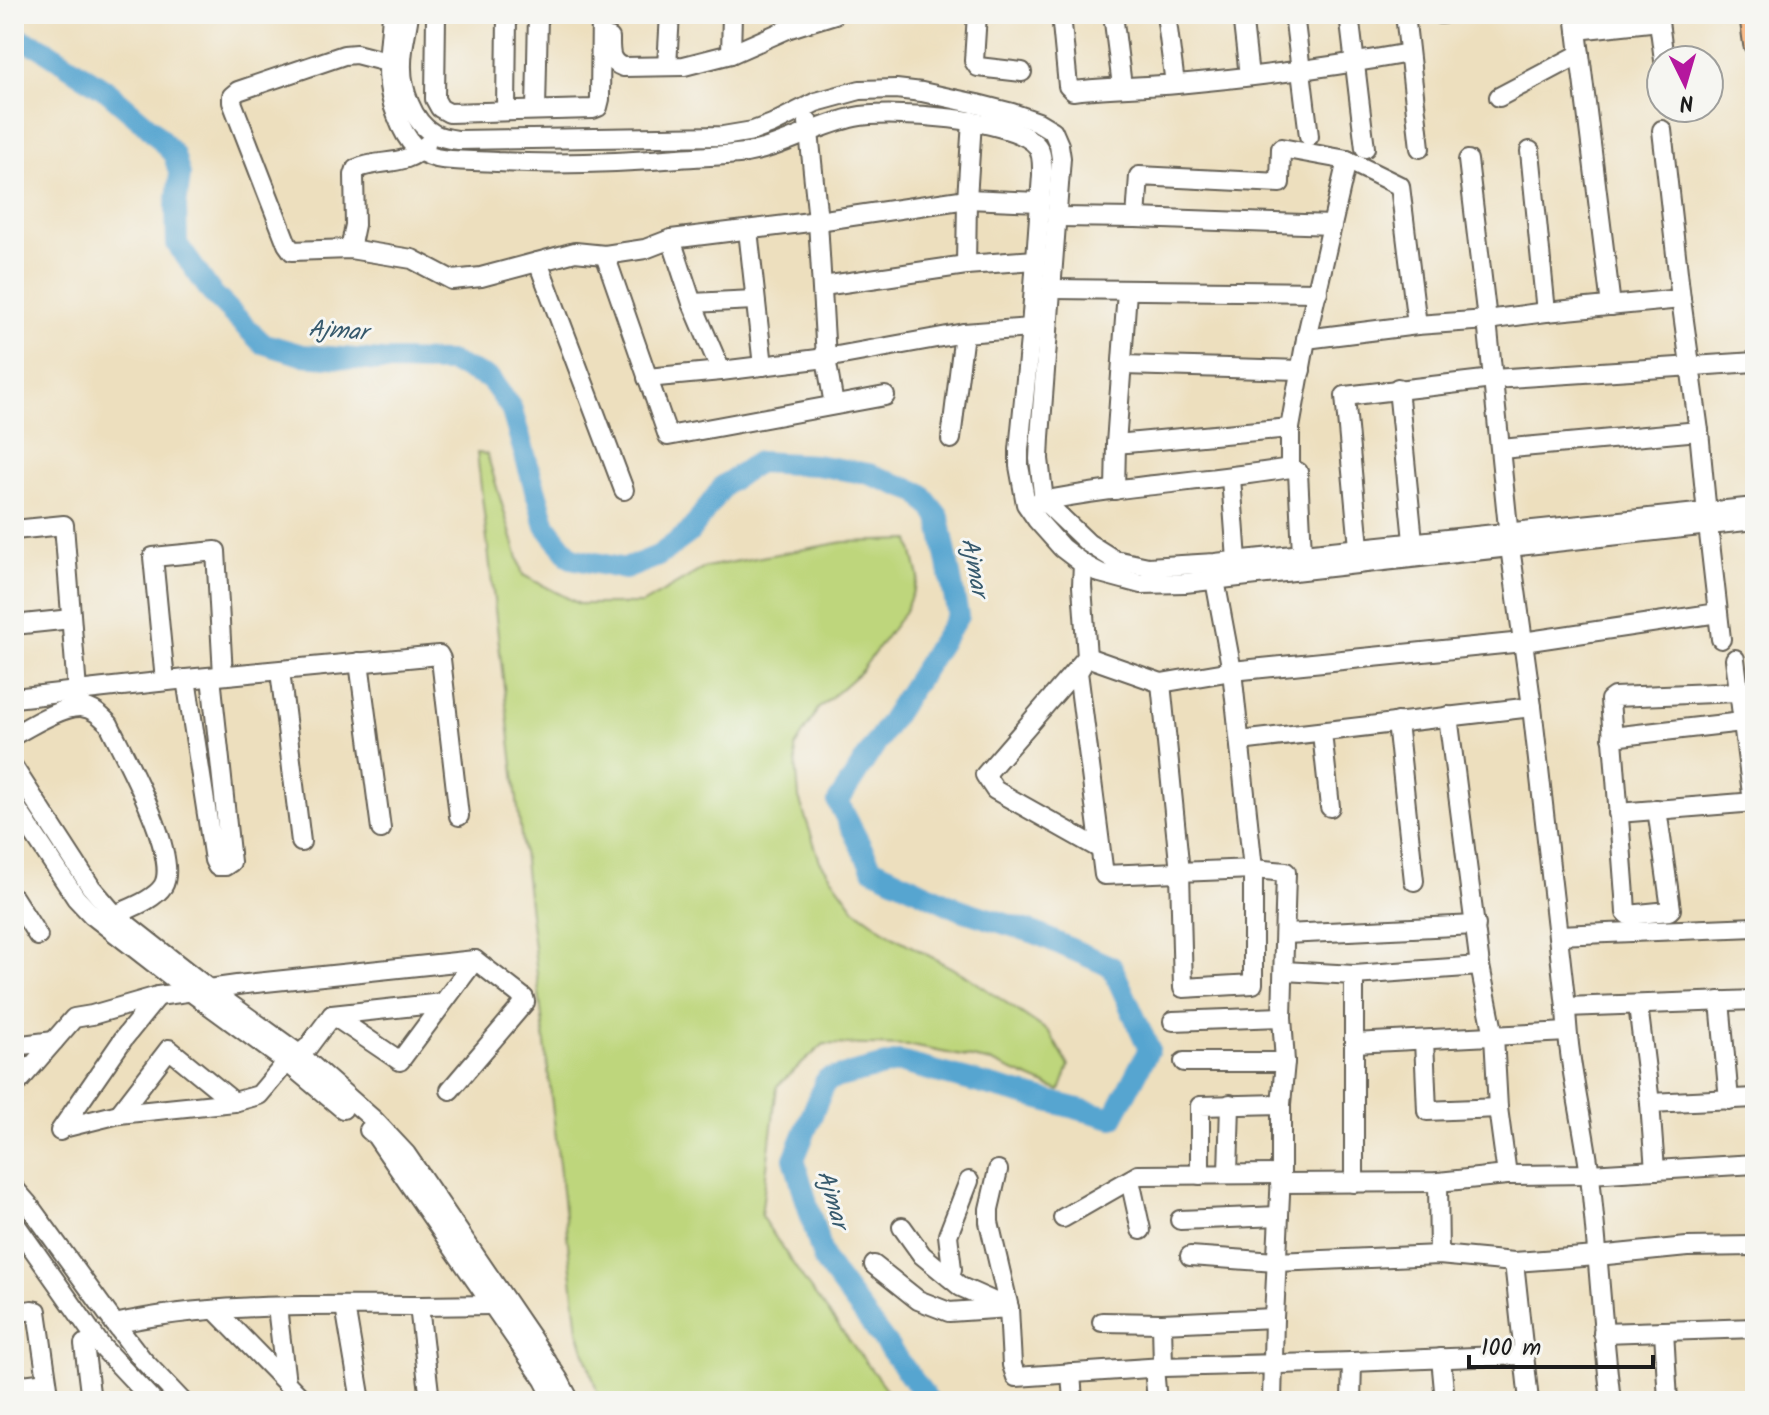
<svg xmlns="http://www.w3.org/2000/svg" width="1769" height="1415" viewBox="0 0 1769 1415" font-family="Kalam,sans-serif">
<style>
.green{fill:#bed67b;stroke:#6d794c;stroke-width:2}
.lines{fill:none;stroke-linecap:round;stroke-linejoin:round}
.river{stroke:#57a5d0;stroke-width:22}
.minor-casing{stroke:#656055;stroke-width:22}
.major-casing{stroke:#656055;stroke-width:26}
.minor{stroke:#fff;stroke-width:18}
.major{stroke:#f9bc8a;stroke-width:22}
.labels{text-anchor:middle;stroke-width:6;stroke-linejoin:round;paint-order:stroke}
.water-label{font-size:24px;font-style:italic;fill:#375a6d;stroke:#f6f6f2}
</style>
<rect width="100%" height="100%" fill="#f6f6f2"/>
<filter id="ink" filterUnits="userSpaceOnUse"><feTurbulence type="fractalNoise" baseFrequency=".0125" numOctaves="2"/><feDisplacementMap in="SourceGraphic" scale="16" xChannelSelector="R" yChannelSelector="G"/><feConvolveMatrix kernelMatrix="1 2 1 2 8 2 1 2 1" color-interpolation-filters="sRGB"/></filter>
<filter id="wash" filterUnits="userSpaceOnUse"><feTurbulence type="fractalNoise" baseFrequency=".006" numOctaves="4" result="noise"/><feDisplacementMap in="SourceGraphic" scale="32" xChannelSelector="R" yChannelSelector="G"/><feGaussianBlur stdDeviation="1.8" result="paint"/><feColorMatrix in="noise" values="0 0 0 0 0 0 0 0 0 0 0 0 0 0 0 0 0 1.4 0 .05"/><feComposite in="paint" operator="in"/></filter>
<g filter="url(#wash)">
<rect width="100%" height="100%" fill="#eddfbe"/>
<!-- green -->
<polygon class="green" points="477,453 487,454 523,575 579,604 642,604 706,567 844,542 910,540 919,577 905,611 861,671 818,709 795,747 799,798 820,861 855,909 894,937 967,976 1049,1032 1069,1066 1060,1091 992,1062 912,1046 824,1044 777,1086 761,1216 806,1283 895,1401 600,1401 578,1330"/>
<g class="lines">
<!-- river -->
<polyline class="river" points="14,37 40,47 107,91 149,127 174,155 180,175 176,206 177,244 211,292 262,343 302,355 382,361 450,362 490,379 511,408 546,526 571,558 625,569 658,556 689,533 724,485 758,462 816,465 869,474 920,493 939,517 958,616 838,802 872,868 961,910 1035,933 1112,967 1149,1049 1113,1118 899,1062 826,1080 794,1159 824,1261 929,1401"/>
</g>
</g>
<g filter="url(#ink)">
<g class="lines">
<defs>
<g id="minor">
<path d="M392,14C390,51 382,79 397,116C401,127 406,138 415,147C420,152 429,156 436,158C455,162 477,160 497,162C557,165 619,163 679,158C701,156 724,156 746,153C783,147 817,125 855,117C888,110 1016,118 1037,146C1043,154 1042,165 1042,175L1031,328L1019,450V466L1026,504L1037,520L1062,548L1083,564L1100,573L1141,584L1185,583L1755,520"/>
<path d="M409,14C407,31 402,46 402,63C401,88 412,122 434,134C441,138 450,139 458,140L723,136L753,131L772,124L816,102L860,90L896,89L922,92L977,104L1012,113L1038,122L1053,131L1059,145L1061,158L1040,437L1039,459L1044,501L1088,543L1115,560L1148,567L1215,563L1755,507"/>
<polyline points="436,14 435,99 440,108 449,113 593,109 598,107 600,99 601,14"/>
<polyline points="977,14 974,61 978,67 1022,72"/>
<path d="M1061,14L1068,86L1073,91C1108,87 1143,87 1177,84C1255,77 1333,67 1409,53"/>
<polyline points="1113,14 1122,86"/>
<polyline points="1166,14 1175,84"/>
<polyline points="1242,14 1249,76"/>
<polyline points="1294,14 1309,136"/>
<polyline points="1349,14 1365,148"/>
<polyline points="1405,14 1420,148"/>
<polyline points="1440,14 1442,14"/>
<polyline points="1575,14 1611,306"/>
<polyline points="1658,14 1664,60"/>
<polyline points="1577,30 1659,21"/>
<path d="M610,38C610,51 609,62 623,67L684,66L731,54L790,28L835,14"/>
<polyline points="731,54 732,14"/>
<polyline points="387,62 356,54 344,55 238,91 232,96 232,102 287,244 292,251 350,249 412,259 452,280 481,277 575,252 605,255 645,249 671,239 818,221 967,199 1040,202"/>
<polyline points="667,66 670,14"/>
<polyline points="1499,97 1580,54"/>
<polyline points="536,110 538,14"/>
<polyline points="506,111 507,14"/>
<polyline points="808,122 818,221 826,358 834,405"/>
<polyline points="1662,130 1681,299 1699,431 1708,525 1721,639"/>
<polyline points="1530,151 1546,312"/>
<path d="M1468,160L1487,320L1510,547L1532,707L1566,1007C1568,1064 1583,1120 1590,1176C1598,1251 1602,1326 1611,1401"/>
<polyline points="1057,217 1136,218 1332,225"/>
<polyline points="1136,218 1139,176 1280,183 1281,148 1347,160 1400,186 1417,325"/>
<polyline points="748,230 763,366"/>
<polyline points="671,239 692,303 721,371"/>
<path d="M350,249L355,225L354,175L356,169C381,158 405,168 426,145"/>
<polyline points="605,255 668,436 885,396"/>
<polyline points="538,262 624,490"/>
<polyline points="966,265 967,199 972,121"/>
<polyline points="823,286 966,265 1036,260"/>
<polyline points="1052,289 1318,292"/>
<polyline points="692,303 754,300"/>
<polyline points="1306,339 1417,325 1487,320 1546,312 1681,299"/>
<polyline points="1123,365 1301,370"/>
<polyline points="647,378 721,371 826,358 964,333 1031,328"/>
<polyline points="1398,388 1413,541"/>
<polyline points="951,439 964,333"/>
<polyline points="1116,444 1290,428"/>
<polyline points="1501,449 1699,431"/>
<polyline points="1290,468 1290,428 1306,339 1347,160"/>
<polyline points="1231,478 1237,560"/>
<polyline points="1115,490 1116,444 1127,291"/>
<path d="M1038,502C1121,485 1206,482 1290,468L1298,472L1302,553"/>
<polyline points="14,530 64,525 77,691"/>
<polyline points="1359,547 1345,396 1493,379 1755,362"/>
<polyline points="1083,564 1082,586 1087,657 985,775 995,790 1100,849"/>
<polyline points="14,625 71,619"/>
<polyline points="1735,659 1753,802"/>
<polyline points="359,662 381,829"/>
<polyline points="280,671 301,842"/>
<polyline points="186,679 214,860 217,866 225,866 231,862 211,677"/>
<polyline points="165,681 153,557 216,551 223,675"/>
<polyline points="1161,683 1180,872 1183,988 1253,984 1253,869 1232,671 1215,580 1215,569"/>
<polyline points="14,698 186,679 439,655 441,659 459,816"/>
<polyline points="1448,716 1480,966 1494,1036 1498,1108 1507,1175"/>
<polyline points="1397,722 1414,881"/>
<polyline points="1322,733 1330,807"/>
<path d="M14,735C30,726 62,706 81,707C93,708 101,716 109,724C123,754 181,857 163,886C154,900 130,908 115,915"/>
<polyline points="1612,737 1742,722"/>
<polyline points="1240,741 1532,707"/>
<polyline points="14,768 91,887 115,915 209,989 299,1054 374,1120 406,1154 530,1336 559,1380 570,1401"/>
<polyline points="14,804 76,898 92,915 191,992 288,1063 343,1109"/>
<polyline points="1657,809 1671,909 1669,911 1628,915 1626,913 1625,896 1610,700 1614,697 1738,692"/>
<polyline points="1618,813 1755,802"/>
<polyline points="14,898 38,936"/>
<polyline points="1285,934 1476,925"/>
<polyline points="1558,935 1755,927"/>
<polyline points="1284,971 1354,975 1480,966"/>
<polyline points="1354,975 1354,1183"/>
<polyline points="1720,1001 1729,1100"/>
<polyline points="442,1003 332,1015 400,1061 475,960"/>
<polyline points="1638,1005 1650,1103 1655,1170"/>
<polyline points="1566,1007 1755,1000"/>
<polyline points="1173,1021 1282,1017"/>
<polyline points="1424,1040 1427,1111 1498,1108"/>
<polyline points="54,1041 74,1018 92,1015 158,996 237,985 475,960 524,998 525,1002 450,1090"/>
<polyline points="1354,1043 1567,1032"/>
<polyline points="14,1046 54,1041 14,1087"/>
<polyline points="1184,1062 1285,1062"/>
<polyline points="1650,1103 1755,1098"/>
<polyline points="119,1114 169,1049 234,1102"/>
<polyline points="63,1128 119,1114 234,1102 259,1095 280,1070 308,1047 332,1015"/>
<polyline points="369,1130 376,1136 544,1380 555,1401"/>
<polyline points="60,1131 124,1038 158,996"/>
<polyline points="998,1170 989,1209 989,1222 1009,1308"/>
<polyline points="1228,1173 1230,1104"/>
<polyline points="1200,1175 1200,1106 1281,1104"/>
<polyline points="1130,1180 1141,1230"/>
<polyline points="1438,1182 1439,1255"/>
<polyline points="1280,1183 1438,1182 1507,1175 1589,1174 1755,1164"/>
<polyline points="14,1188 28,1204 115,1324 142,1359 182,1401"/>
<polyline points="1063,1218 1138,1175 1281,1174"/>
<polyline points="1180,1220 1279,1216"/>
<polyline points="14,1222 102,1347 153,1401"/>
<polyline points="902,1227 922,1255 961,1287 1006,1307"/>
<polyline points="1190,1256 1276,1262 1439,1255 1514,1262 1597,1256 1687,1247 1755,1246"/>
<polyline points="1514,1262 1529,1401"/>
<polyline points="874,1265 918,1300 949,1312 1009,1308 1012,1365 1016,1377 1163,1367 1352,1362 1523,1355"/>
<polyline points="949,1277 952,1269 948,1235 969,1181"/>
<polyline points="345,1306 361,1401"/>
<polyline points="419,1306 492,1305"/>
<polyline points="277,1307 286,1383"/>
<polyline points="216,1311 304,1401"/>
<polyline points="14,1313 32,1310 37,1311 50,1401"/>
<polyline points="1102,1322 1162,1323"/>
<path d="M115,1324C213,1302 319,1306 419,1306L430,1401"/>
<polyline points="1664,1331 1668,1401"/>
<polyline points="1603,1333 1755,1328"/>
<polyline points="84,1344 91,1401"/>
<polyline points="1441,1358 1445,1401"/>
<polyline points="1163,1367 1162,1323 1274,1318"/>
<polyline points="1154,1368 1157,1401"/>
<polyline points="1071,1373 1073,1401"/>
<polyline points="14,1386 47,1382"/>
<polyline points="1272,1401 1274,1318 1281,1174 1281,1104 1285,1062 1282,1017 1286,872 1253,869 1104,875 1078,672 1087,657 1161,683 1232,671 1523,642 1718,613"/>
<polyline points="1351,1401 1352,1362"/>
</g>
<polyline id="major" points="1751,14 1755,44"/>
</defs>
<!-- minor casing -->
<use href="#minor" class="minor-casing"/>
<!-- major casing -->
<use href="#major" class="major-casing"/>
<!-- minor -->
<use href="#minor" class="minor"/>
<!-- major -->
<use href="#major" class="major"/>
</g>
</g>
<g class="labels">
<!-- water labels -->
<g class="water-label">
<text transform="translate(338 330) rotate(4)" y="8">Ajmar</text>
<text transform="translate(975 567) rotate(79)" y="8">Ajmar</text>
<text transform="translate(833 1199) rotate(74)" y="8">Ajmar</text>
</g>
</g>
<!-- margin -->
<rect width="1769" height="1415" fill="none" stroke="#f6f6f2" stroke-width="48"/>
<!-- north arrow -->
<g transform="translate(1685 84) rotate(175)"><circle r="38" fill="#f6f6f2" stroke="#9f9f9c" stroke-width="2"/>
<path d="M0-6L14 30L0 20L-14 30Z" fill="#b5179e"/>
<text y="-12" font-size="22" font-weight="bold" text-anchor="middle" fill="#1c1c1c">N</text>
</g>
<!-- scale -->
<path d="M1469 1355v12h184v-12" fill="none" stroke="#1c1c1c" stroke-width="4"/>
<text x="1481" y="1355" font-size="24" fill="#1c1c1c" stroke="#f6f6f2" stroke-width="6" paint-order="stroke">100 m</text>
</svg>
